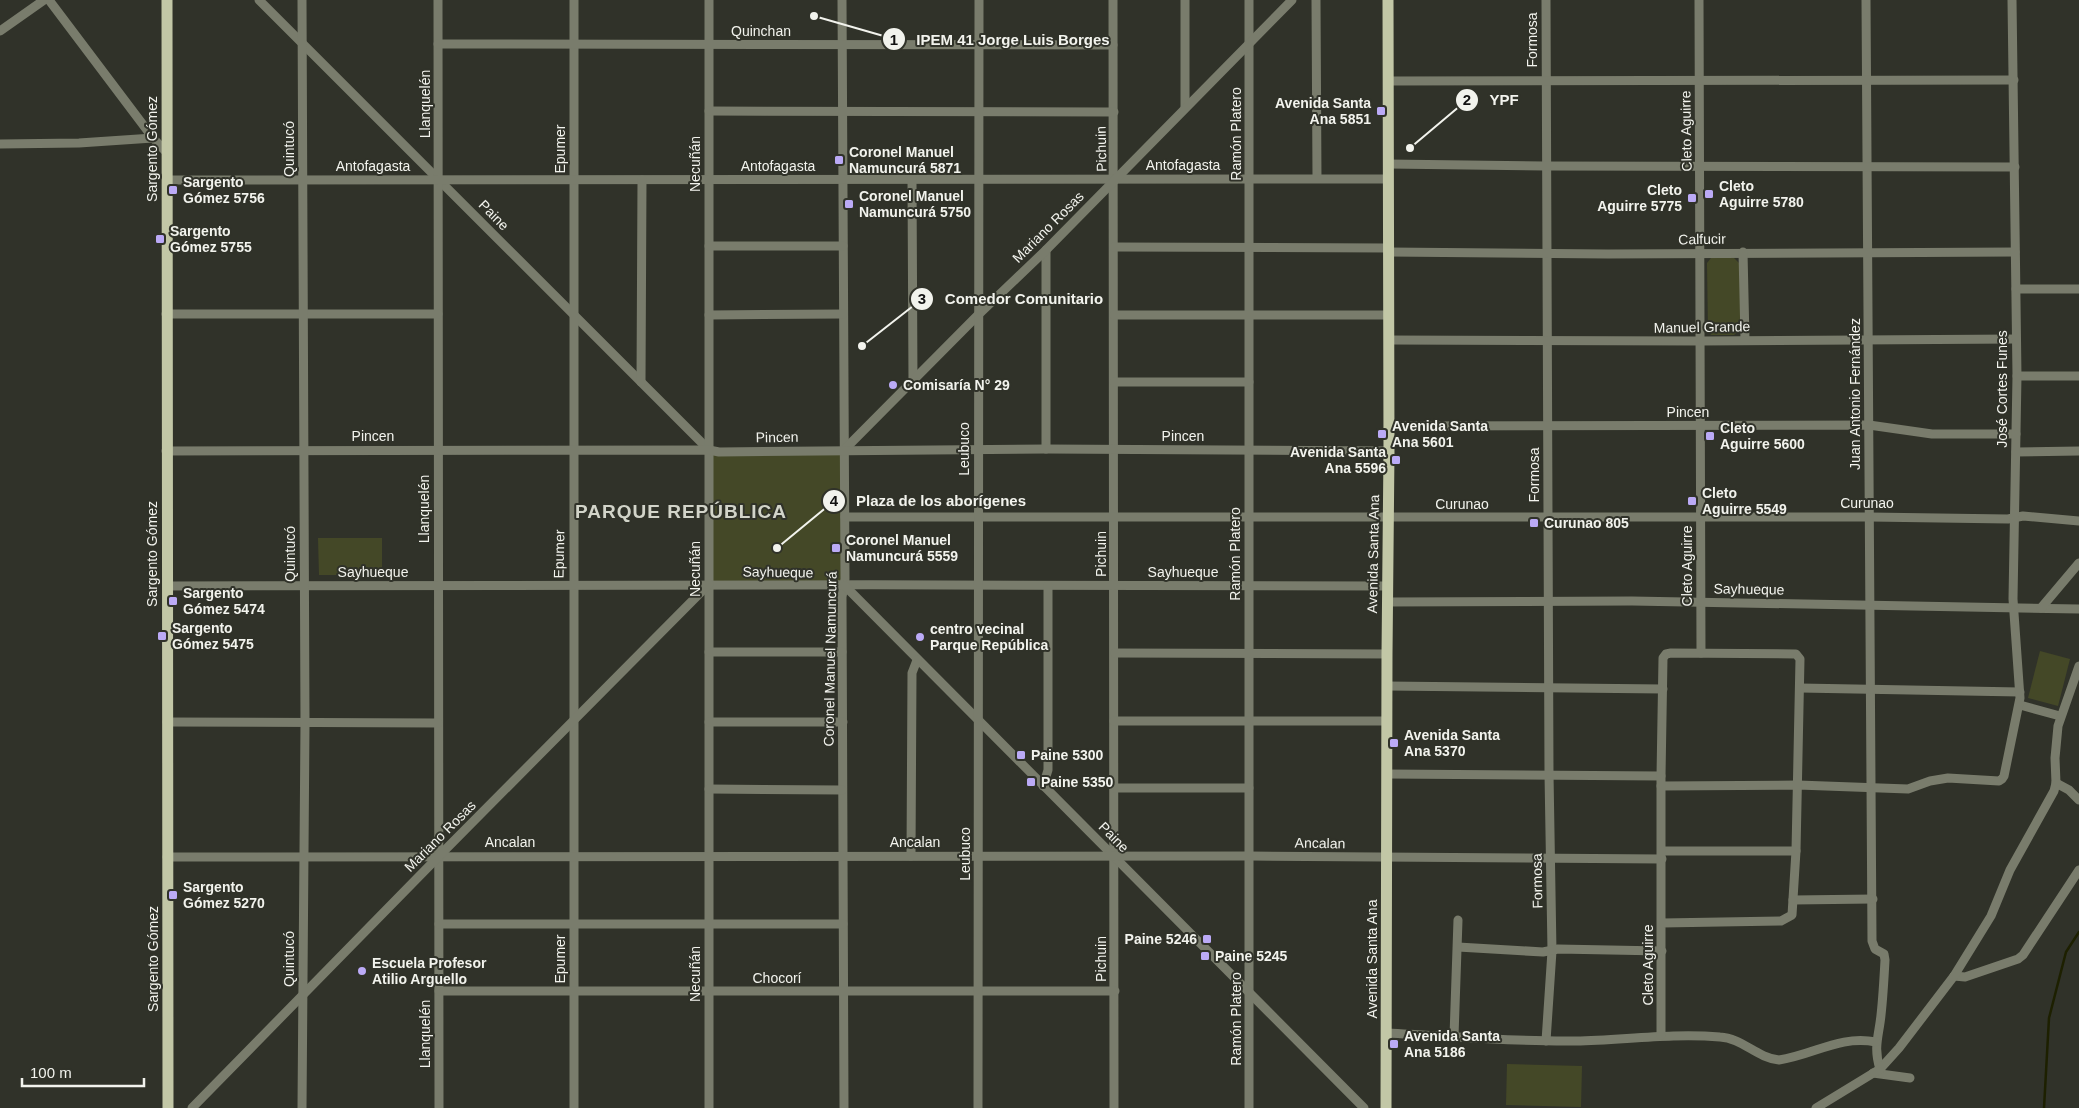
<svg xmlns="http://www.w3.org/2000/svg" width="2079" height="1108" viewBox="0 0 2079 1108" font-family="Helvetica,sans-serif">
<style>
.green{fill:#444827}
.lines{fill:none;stroke-linecap:round;stroke-linejoin:round}
.stream{stroke:#1d2000;stroke-width:2.5}
.minor{stroke:#797c6c;stroke-width:9}
.major{stroke:#c2c7a6;stroke-width:11}
.poi-dot{fill:#bbaaf6;stroke:#303229;stroke-width:2}
.labels{text-anchor:middle;stroke-width:4;stroke-linejoin:round;paint-order:stroke}
.street-label{font-size:14px;fill:#f2f3ed;stroke:#303229}
.poi-label{font-size:14px;font-weight:bold;fill:#f2f3ed;stroke:#303229;text-anchor:start}
.district-label{font-size:19px;font-weight:bold;letter-spacing:1px;fill:#d2d4c9;stroke:#303229}
.leader{fill:none;stroke:#f2f3ed;stroke-width:2}
.callout-dot{fill:#f2f3ed;stroke:#303229;stroke-width:2}
.mark-label{font-size:15px;text-anchor:middle;font-weight:bold;fill:#111}
.callout-label{font-size:15px;text-anchor:middle;font-weight:bold;fill:#f2f3ed;stroke:#303229;stroke-width:4;stroke-linejoin:round;paint-order:stroke}
</style>
<rect width="100%" height="100%" fill="#303229"/>
<!-- green -->
<g class="green">
<polygon points="1711,258 1734,258 1740,264 1740,329 1734,335 1711,335 1708,330 1707,263"/>
<polygon points="709,450 844,450 845,586 709,584"/>
<polygon points="318,538 382,538 382,575 319,575"/>
<polygon points="2040,651 2070,659 2058,706 2028,698"/>
<polygon points="1507,1064 1582,1066 1581,1107 1506,1105"/>
</g>
<g class="lines">
<!-- stream -->
<polyline class="stream" points="2044,1108 2049,1018 2066,952 2079,932"/>
<!-- minor -->
<g class="minor">
<polyline points="49,0 153,138 167,153"/>
<polyline points="259,0 709,450"/>
<polyline points="438,0 439,1108"/>
<polyline points="574,0 574,1108"/>
<polyline points="709,0 709,1108"/>
<polyline points="842,0 845,579 842,597 844,1108"/>
<polyline points="1113,0 1114,1108"/>
<polyline points="1185,0 1185,107"/>
<polyline points="1249,0 1249,1108"/>
<polyline points="1316,0 1317,178"/>
<polyline points="1546,0 1549,774 1552,951 1546,1041"/>
<polyline points="1699,0 1701,653"/>
<path d="M1866,0L1872,941L1875,949L1884,954L1885,960C1884,979 1883,997 1881,1015C1879,1036 1873,1047 1880,1069"/>
<polyline points="0,31 44,0"/>
<polyline points="438,44 1113,45"/>
<polyline points="1389,81 2014,80"/>
<polyline points="709,111 1114,112"/>
<polyline points="0,144 79,143 153,138"/>
<polyline points="1388,164 1545,166 2015,167"/>
<polyline points="167,180 1388,179"/>
<polyline points="912,180 913,382"/>
<polyline points="709,246 843,246"/>
<polyline points="1114,247 1389,248"/>
<polyline points="1046,250 1046,449"/>
<polyline points="1389,252 1608,254 2015,252"/>
<polyline points="1743,252 1745,340"/>
<polyline points="2016,289 2079,289"/>
<polyline points="166,314 438,314"/>
<polyline points="709,315 843,314"/>
<polyline points="1114,315 1389,315"/>
<polyline points="1389,340 1701,341 2016,339"/>
<polyline points="2017,376 2079,376"/>
<polyline points="641,382 642,180"/>
<polyline points="1114,382 1249,382"/>
<polyline points="1389,426 1869,425 1932,434 2016,434"/>
<polyline points="844,450 978,315 1046,250 1292,0"/>
<polyline points="166,451 709,450 719,452 1046,449 1389,451"/>
<polyline points="2016,452 2079,451"/>
<polyline points="845,517 1870,517 2008,519 2023,516 2079,521"/>
<path d="M167,586C574,585 981,584 1388,586"/>
<polyline points="845,586 1364,1108"/>
<polyline points="1388,602 1632,601 2079,609"/>
<polyline points="2041,608 2079,563"/>
<polyline points="709,652 842,652"/>
<polyline points="1115,653 1387,654"/>
<polyline points="1387,686 1663,689"/>
<polyline points="1800,688 2020,692"/>
<polyline points="2020,705 2060,716"/>
<polyline points="1114,721 1387,721"/>
<polyline points="167,722 438,723"/>
<polyline points="709,722 843,722"/>
<polyline points="1387,774 1661,776"/>
<polyline points="2056,783 2069,790 2079,800"/>
<polyline points="1043,786 1048,770 1048,586"/>
<polyline points="1661,786 1798,785 1908,789 1930,781 1948,778 1999,781 2002,779 2004,776 2020,698 2013,599 2017,376 2012,0"/>
<polyline points="1114,788 1249,788"/>
<polyline points="709,789 842,790"/>
<polyline points="1662,851 1796,851"/>
<polyline points="911,856 912,673 917,660"/>
<polyline points="167,857 1250,856 1662,859"/>
<polyline points="1793,900 1873,899"/>
<polyline points="439,924 843,924"/>
<polyline points="1458,947 1543,952 1558,949 1662,951"/>
<polyline points="1954,976 1965,977 2018,959 2023,955 2079,870"/>
<polyline points="439,991 1115,991"/>
<path d="M1387,1033C1450,1036 1513,1042 1576,1041C1624,1040 1672,1033 1720,1037C1742,1038 1757,1058 1779,1060C1814,1055 1839,1035 1876,1042"/>
<polyline points="1661,1035 1661,776 1663,658 1666,654 1671,653 1796,654 1800,659 1796,851 1792,915 1781,921 1662,923"/>
<polyline points="1454,1036 1458,920"/>
<polyline points="1873,1073 1910,1078"/>
<polyline points="192,1108 439,856 709,584"/>
<polyline points="302,1108 305,723 302,0"/>
<polyline points="978,1108 979,0"/>
<polyline points="1816,1108 1880,1069 1899,1048 1954,976 1991,916 2010,870 2054,791 2056,783 2055,758 2058,726 2079,666"/>
</g>
<!-- major -->
<g class="major">
<polyline points="167,0 168,1108"/>
<polyline points="1386,1108 1387,654 1389,451 1388,0"/>
</g>
</g>
<!-- markers -->
<g class="poi-dot">
<rect x="1376" y="106" width="10" height="10" rx="2.5"/>
<rect x="834" y="155" width="10" height="10" rx="2.5"/>
<rect x="168" y="185" width="10" height="10" rx="2.5"/>
<rect x="1704" y="189" width="10" height="10" rx="2.5"/>
<rect x="1687" y="193" width="10" height="10" rx="2.5"/>
<rect x="844" y="199" width="10" height="10" rx="2.5"/>
<rect x="155" y="234" width="10" height="10" rx="2.5"/>
<circle cx="893" cy="385" r="5"/>
<rect x="1377" y="429" width="10" height="10" rx="2.5"/>
<rect x="1705" y="431" width="10" height="10" rx="2.5"/>
<rect x="1391" y="455" width="10" height="10" rx="2.5"/>
<rect x="1687" y="496" width="10" height="10" rx="2.5"/>
<rect x="1529" y="518" width="10" height="10" rx="2.5"/>
<rect x="831" y="543" width="10" height="10" rx="2.5"/>
<rect x="168" y="596" width="10" height="10" rx="2.5"/>
<rect x="157" y="631" width="10" height="10" rx="2.5"/>
<circle cx="920" cy="637" r="5"/>
<rect x="1389" y="738" width="10" height="10" rx="2.5"/>
<rect x="1016" y="750" width="10" height="10" rx="2.5"/>
<rect x="1026" y="777" width="10" height="10" rx="2.5"/>
<rect x="168" y="890" width="10" height="10" rx="2.5"/>
<rect x="1202" y="934" width="10" height="10" rx="2.5"/>
<rect x="1200" y="951" width="10" height="10" rx="2.5"/>
<circle cx="362" cy="971" r="5"/>
<rect x="1389" y="1039" width="10" height="10" rx="2.5"/>
</g>
<g class="labels">
<!-- street labels -->
<g class="street-label">
<text x="761" y="36">Quinchan</text>
<text transform="translate(1532 40) rotate(-90)" y="5">Formosa</text>
<text transform="translate(425 104) rotate(-90)" y="5">Llanquelén</text>
<text transform="translate(1686 131) rotate(-91)" y="5">Cleto Aguirre</text>
<text transform="translate(1236 134) rotate(-90)" y="5">Ramón Platero</text>
<text transform="translate(152 149) rotate(-90)" y="5">Sargento Gómez</text>
<text transform="translate(289 149) rotate(-90)" y="5">Quintucó</text>
<text transform="translate(560 149) rotate(-90)" y="5">Epumer</text>
<text transform="translate(1101 149) rotate(-91)" y="5">Pichuin</text>
<text transform="translate(695 164) rotate(-90)" y="5">Necuñán</text>
<text x="1183" y="170">Antofagasta</text>
<text x="373" y="171">Antofagasta</text>
<text x="778" y="171">Antofagasta</text>
<text transform="translate(494 215) rotate(45)" y="5">Paine</text>
<text transform="translate(1048 227) rotate(-45)" y="5">Mariano Rosas</text>
<text transform="translate(1702 239) rotate(-1)" y="5">Calfucir</text>
<text transform="translate(1702 327) rotate(-1)" y="5">Manuel Grande</text>
<text transform="translate(2002 389) rotate(-90)" y="5">José Cortes Funes</text>
<text transform="translate(1855 394) rotate(-90)" y="5">Juan Antonio Fernández</text>
<text x="1688" y="417">Pincen</text>
<text x="373" y="441">Pincen</text>
<text x="1183" y="441">Pincen</text>
<text transform="translate(777 437) rotate(-1)" y="5">Pincen</text>
<text transform="translate(964 449) rotate(-90)" y="5">Leubuco</text>
<text transform="translate(1534 475) rotate(-90)" y="5">Formosa</text>
<text x="1867" y="508">Curunao</text>
<text x="1462" y="509">Curunao</text>
<text transform="translate(424 509) rotate(-90)" y="5">Llanquelén</text>
<text transform="translate(152 554) rotate(-90)" y="5">Sargento Gómez</text>
<text transform="translate(290 554) rotate(-90)" y="5">Quintucó</text>
<text transform="translate(559 554) rotate(-89)" y="5">Epumer</text>
<text transform="translate(1101 554) rotate(-90)" y="5">Pichuin</text>
<text transform="translate(1235 554) rotate(-90)" y="5">Ramón Platero</text>
<text transform="translate(1373 554) rotate(-89)" y="5">Avenida Santa Ana</text>
<text transform="translate(1687 566) rotate(-90)" y="5">Cleto Aguirre</text>
<text transform="translate(695 569) rotate(-90)" y="5">Necuñán</text>
<text x="373" y="577">Sayhueque</text>
<text transform="translate(778 572) rotate(1)" y="5">Sayhueque</text>
<text x="1183" y="577">Sayhueque</text>
<text transform="translate(1749 589) rotate(1)" y="5">Sayhueque</text>
<text transform="translate(830 659) rotate(-89)" y="5">Coronel Manuel Namuncurá</text>
<text transform="translate(440 836) rotate(-45)" y="5">Mariano Rosas</text>
<text transform="translate(1114 837) rotate(45)" y="5">Paine</text>
<text x="510" y="847">Ancalan</text>
<text x="915" y="847">Ancalan</text>
<text transform="translate(1320 843) rotate(1)" y="5">Ancalan</text>
<text transform="translate(965 854) rotate(-90)" y="5">Leubuco</text>
<text transform="translate(1537 881) rotate(-91)" y="5">Formosa</text>
<text transform="translate(153 959) rotate(-90)" y="5">Sargento Gómez</text>
<text transform="translate(289 959) rotate(-90)" y="5">Quintucó</text>
<text transform="translate(560 959) rotate(-90)" y="5">Epumer</text>
<text transform="translate(1101 959) rotate(-90)" y="5">Pichuin</text>
<text transform="translate(1372 959) rotate(-90)" y="5">Avenida Santa Ana</text>
<text transform="translate(1648 965) rotate(-90)" y="5">Cleto Aguirre</text>
<text transform="translate(695 974) rotate(-90)" y="5">Necuñán</text>
<text x="777" y="983">Chocorí</text>
<text transform="translate(1236 1019) rotate(-90)" y="5">Ramón Platero</text>
<text transform="translate(425 1034) rotate(-90)" y="5">Llanquelén</text>
</g>
<!-- poi labels -->
<g class="poi-label">
<text x="1371" y="108" text-anchor="end">Avenida Santa<tspan x="1371" dy="16">Ana 5851</tspan></text>
<text x="849" y="157">Coronel Manuel<tspan x="849" dy="16">Namuncurá 5871</tspan></text>
<text x="183" y="187">Sargento<tspan x="183" dy="16">Gómez 5756</tspan></text>
<text x="1719" y="191">Cleto<tspan x="1719" dy="16">Aguirre 5780</tspan></text>
<text x="1682" y="195" text-anchor="end">Cleto<tspan x="1682" dy="16">Aguirre 5775</tspan></text>
<text x="859" y="201">Coronel Manuel<tspan x="859" dy="16">Namuncurá 5750</tspan></text>
<text x="170" y="236">Sargento<tspan x="170" dy="16">Gómez 5755</tspan></text>
<text x="903" y="390">Comisaría N° 29</text>
<text x="1392" y="431">Avenida Santa<tspan x="1392" dy="16">Ana 5601</tspan></text>
<text x="1720" y="433">Cleto<tspan x="1720" dy="16">Aguirre 5600</tspan></text>
<text x="1386" y="457" text-anchor="end">Avenida Santa<tspan x="1386" dy="16">Ana 5596</tspan></text>
<text x="1702" y="498">Cleto<tspan x="1702" dy="16">Aguirre 5549</tspan></text>
<text x="1544" y="528">Curunao 805</text>
<text x="846" y="545">Coronel Manuel<tspan x="846" dy="16">Namuncurá 5559</tspan></text>
<text x="183" y="598">Sargento<tspan x="183" dy="16">Gómez 5474</tspan></text>
<text x="172" y="633">Sargento<tspan x="172" dy="16">Gómez 5475</tspan></text>
<text x="930" y="634">centro vecinal<tspan x="930" dy="16">Parque República</tspan></text>
<text x="1404" y="740">Avenida Santa<tspan x="1404" dy="16">Ana 5370</tspan></text>
<text x="1031" y="760">Paine 5300</text>
<text x="1041" y="787">Paine 5350</text>
<text x="183" y="892">Sargento<tspan x="183" dy="16">Gómez 5270</tspan></text>
<text x="1197" y="944" text-anchor="end">Paine 5246</text>
<text x="1215" y="961">Paine 5245</text>
<text x="372" y="968">Escuela Profesor<tspan x="372" dy="16">Atilio Arguello</tspan></text>
<text x="1404" y="1041">Avenida Santa<tspan x="1404" dy="16">Ana 5186</tspan></text>
</g>
<!-- district labels -->
<g class="district-label">
<text x="681" y="518">PARQUE REPÚBLICA</text>
</g>
</g>
<!-- callouts -->
<path class="leader" d="M814 16L894 39M1410 148L1467 100M862 346L922 299M777 548L834 501"/>
<g class="callout-dot">
<circle cx="814" cy="16" r="5"/>
<circle cx="1410" cy="148" r="5"/>
<circle cx="862" cy="346" r="5"/>
<circle cx="777" cy="548" r="5"/>
<circle cx="894" cy="39" r="12"/>
<circle cx="1467" cy="100" r="12"/>
<circle cx="922" cy="299" r="12"/>
<circle cx="834" cy="501" r="12"/>
</g>
<g class="mark-label">
<text x="894" y="45">1</text>
<text x="1467" y="105">2</text>
<text x="922" y="304">3</text>
<text x="834" y="506">4</text>
</g>
<g class="callout-label">
<text x="1013" y="45">IPEM 41 Jorge Luis Borges</text>
<text x="1504" y="105">YPF</text>
<text x="1024" y="304">Comedor Comunitario</text>
<text x="941" y="506">Plaza de los aborígenes</text>
</g>
<!-- scale -->
<path d="M22 1078v8h122v-8" fill="none" stroke="#f2f3ed" stroke-width="2.5"/>
<text x="30" y="1078" font-size="15" fill="#f2f3ed" stroke="#303229" stroke-width="4" paint-order="stroke">100 m</text>
</svg>
